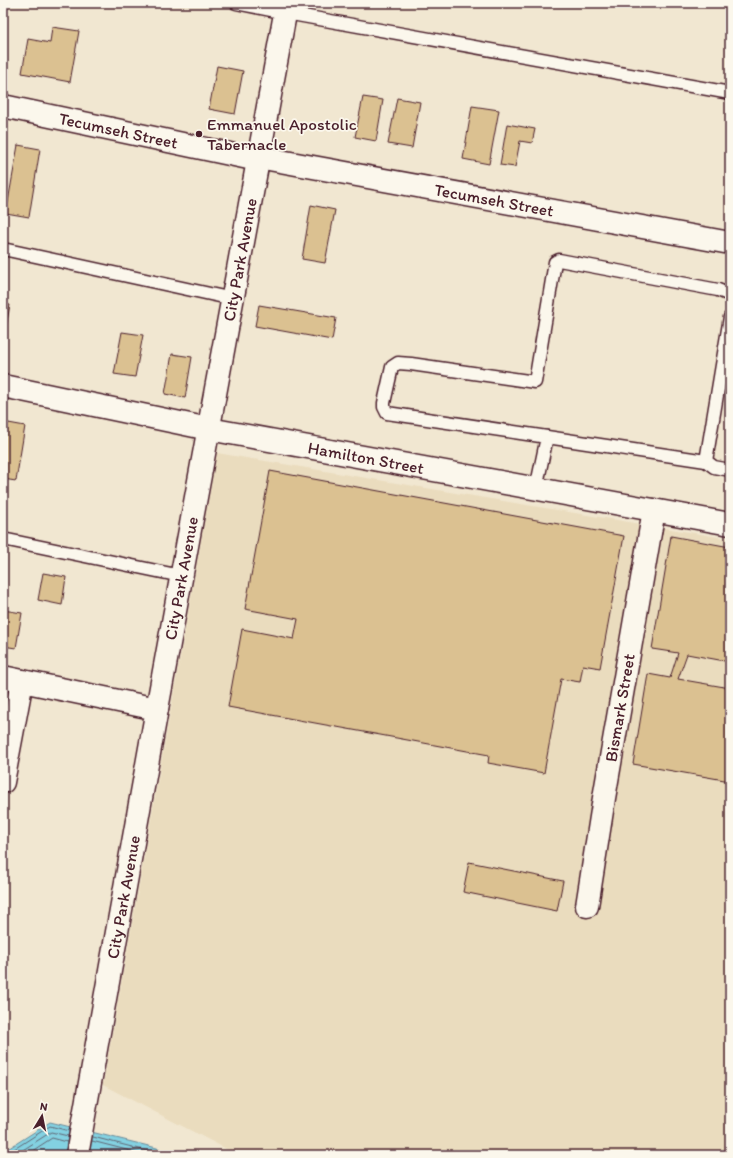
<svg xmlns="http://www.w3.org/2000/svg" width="733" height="1158" viewBox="0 0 733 1158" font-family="Itim,sans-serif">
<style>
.built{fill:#eadcbe}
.water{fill:#83d1e1;stroke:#6c8a98}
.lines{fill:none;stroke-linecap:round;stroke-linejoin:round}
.shore{stroke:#616674;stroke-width:1}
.building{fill:#dbc191;stroke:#4a1f2b}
.service-casing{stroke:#4a1f2b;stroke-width:15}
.minor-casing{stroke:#4a1f2b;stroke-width:25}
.tertiary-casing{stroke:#4a1f2b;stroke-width:25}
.service{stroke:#fbf7ec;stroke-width:12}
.minor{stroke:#fbf7ec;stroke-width:22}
.tertiary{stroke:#fbf7ec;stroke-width:22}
.poi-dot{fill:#4a1f2b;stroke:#fbf7ec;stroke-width:1.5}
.labels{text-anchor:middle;stroke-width:3.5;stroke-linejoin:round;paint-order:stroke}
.poi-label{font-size:17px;fill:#4a1f2b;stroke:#fbf7ec;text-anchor:start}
.street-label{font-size:17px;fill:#4a1f2b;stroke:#fbf7ec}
</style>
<rect width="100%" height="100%" fill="#f1e7d1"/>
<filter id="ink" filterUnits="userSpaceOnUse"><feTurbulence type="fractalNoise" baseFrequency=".025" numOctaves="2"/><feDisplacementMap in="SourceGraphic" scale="8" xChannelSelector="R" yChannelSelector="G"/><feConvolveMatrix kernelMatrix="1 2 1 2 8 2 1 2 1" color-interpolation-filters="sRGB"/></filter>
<g filter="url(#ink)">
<!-- built -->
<polygon class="built" points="217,453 730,539 730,1155 238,1155 103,1085"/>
<!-- water -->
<polygon class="water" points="50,1122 157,1148 173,1155 3,1155 3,1152"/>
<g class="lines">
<!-- shore -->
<g class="shore">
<polyline points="93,1137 163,1155"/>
<polyline points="92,1141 146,1155"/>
<polyline points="5,1155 50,1126 69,1131"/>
<polyline points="15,1155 51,1132 68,1136"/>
<polyline points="26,1155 52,1138 67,1142"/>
</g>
</g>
<!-- building -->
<g class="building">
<polygon points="52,27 79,31 70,82 22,73 28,39 50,43"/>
<polygon points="217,66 243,71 235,114 209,109"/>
<polygon points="363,97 383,100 376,141 355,137"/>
<polygon points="397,98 420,102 412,148 388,144"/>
<polygon points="472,106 499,110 489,164 463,159"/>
<polygon points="507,124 535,129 532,143 520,141 515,167 500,165"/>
<polygon points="18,145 40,149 29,217 6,213"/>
<polygon points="311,205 335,210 325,263 302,259"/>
<polygon points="3,304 10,305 3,343"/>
<polygon points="259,305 336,318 332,340 255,326"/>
<polygon points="122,332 143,335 135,377 114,374"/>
<polygon points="172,354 192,357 185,398 165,394"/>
<polygon points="3,422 25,426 16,481 3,479"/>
<polygon points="270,471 624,536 600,668 583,665 580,682 561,679 544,773 488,763 489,755 228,707 242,629 294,639 298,619 245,609"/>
<polygon points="671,536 730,547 730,662 687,654 678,679 730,688 730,781 633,764 648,674 670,678 678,653 652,649"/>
<polygon points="43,573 66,577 62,605 38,600"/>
<polygon points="3,610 22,613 16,648 3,646"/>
<polygon points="469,862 563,881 557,911 463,892"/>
</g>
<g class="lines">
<defs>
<g id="service">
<polyline points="236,3 286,13 730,93"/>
<polyline points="3,249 233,299"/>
<polyline points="730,317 706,461 714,467 730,470"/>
<polyline points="547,437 706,461"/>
<polyline points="536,489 547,437 387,413 384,407 384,403 392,367 398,363 411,364 535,382 555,262 559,260 718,290 730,295"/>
<polyline points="3,539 181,576"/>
</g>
<g id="minor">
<path id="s1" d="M3,106L258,160"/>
<path id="s2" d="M258,157L730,243"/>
<path id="s3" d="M3,386L209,429L730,524"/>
<polyline points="3,677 157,709"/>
<polyline points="3,782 22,681"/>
<path id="s4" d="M587,906L604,798L654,510"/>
</g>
<g id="tertiary">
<path id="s5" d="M77,1155L157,709L287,3"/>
</g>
</defs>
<!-- service casing -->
<use href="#service" class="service-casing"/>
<!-- minor casing -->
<use href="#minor" class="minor-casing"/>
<!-- tertiary casing -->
<use href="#tertiary" class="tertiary-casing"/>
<!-- service -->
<use href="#service" class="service"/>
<!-- minor -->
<use href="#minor" class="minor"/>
<!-- tertiary -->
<use href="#tertiary" class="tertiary"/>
</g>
</g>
<!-- markers -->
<circle class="poi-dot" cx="199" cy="134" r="4"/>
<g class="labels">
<!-- poi labels -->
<g class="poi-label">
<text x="207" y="130">Emmanuel Apostolic<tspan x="207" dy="20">Tabernacle</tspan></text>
</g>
<!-- street labels -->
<g class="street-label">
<text dy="6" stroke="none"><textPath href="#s1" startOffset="118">Tecumseh Street</textPath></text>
<text dy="6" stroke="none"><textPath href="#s2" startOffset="240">Tecumseh Street</textPath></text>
<text dy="6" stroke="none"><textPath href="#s5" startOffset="910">City Park Avenue</textPath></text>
<text dy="6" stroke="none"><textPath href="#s3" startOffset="370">Hamilton Street</textPath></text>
<text dy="6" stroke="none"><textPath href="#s5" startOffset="586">City Park Avenue</textPath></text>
<text dy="6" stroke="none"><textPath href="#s4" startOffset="201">Bismark Street</textPath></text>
<text dy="6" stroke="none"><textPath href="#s5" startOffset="262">City Park Avenue</textPath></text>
</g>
</g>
<!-- margin -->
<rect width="733" height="1158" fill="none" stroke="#fbf7ec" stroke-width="16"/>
<rect x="8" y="8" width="717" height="1142" fill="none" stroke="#4a1f2b" stroke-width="1.5" filter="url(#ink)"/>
<!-- north arrow -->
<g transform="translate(42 1116) rotate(10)" stroke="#fbf7ec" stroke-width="3" paint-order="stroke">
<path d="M0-3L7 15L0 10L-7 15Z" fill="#4a1f2b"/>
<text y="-6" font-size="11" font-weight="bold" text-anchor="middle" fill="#4a1f2b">N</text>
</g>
</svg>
